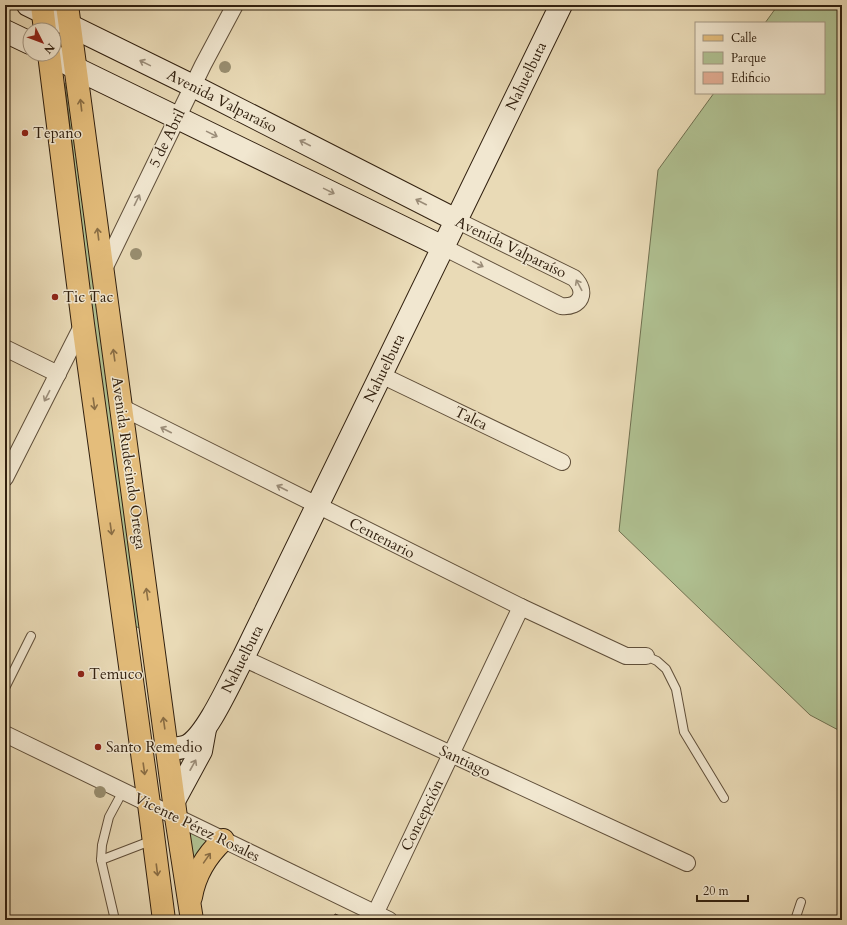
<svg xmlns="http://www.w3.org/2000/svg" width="847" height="925" viewBox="0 0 847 925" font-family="Cardo,serif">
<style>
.green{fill:#b0c192;stroke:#707050}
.building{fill:#e3ad94;stroke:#31200f}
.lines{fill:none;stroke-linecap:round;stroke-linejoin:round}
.lane-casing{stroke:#5f4e39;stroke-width:10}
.street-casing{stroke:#5f4e39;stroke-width:18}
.secondary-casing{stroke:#31200f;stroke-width:24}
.primary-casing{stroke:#31200f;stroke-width:24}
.lane{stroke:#f1e7d0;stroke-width:8}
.street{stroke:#f1e7d0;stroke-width:16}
.secondary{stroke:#f1e7d0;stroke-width:22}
.primary{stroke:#e4bd7b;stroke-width:22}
.tree{fill:#998e70}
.oneway{stroke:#9b8d79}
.oneway2{stroke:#8a6e45}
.poi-dot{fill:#8f2418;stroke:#f1e7d0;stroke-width:1.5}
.labels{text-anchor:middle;stroke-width:3;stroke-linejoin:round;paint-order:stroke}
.street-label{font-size:15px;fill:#31200f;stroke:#f1e7d0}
.poi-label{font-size:15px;fill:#31200f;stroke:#f1e7d0;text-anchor:start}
</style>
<rect width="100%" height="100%" fill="#e9dab6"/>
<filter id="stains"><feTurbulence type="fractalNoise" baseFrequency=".005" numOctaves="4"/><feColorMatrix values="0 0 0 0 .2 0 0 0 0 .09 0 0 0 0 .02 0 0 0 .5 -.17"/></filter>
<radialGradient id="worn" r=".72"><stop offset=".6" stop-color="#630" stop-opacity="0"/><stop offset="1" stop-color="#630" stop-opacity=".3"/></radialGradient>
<!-- green -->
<g class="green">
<polygon points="778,5 842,5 842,732 810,715 619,531 658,170 714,93 824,93 824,23 765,23"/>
<polygon points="65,83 72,86 141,629 133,625 92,317"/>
<polygon points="190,831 210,841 192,866"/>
</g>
<!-- building -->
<polygon class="building" points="335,914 350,920 333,920"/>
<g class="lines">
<defs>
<g id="lane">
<polyline points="646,656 657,661 666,669 676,689 684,732 724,798"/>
<polyline points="5,688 31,636"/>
<polyline points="101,860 153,840"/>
<polyline points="115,920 101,860 102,845 109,817 123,791"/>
<polyline points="795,920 801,902"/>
</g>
<g id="street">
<path d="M443,247L561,306C581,308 588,292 574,278L456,220"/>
<polyline points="102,273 203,65 235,5"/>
<polyline points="5,348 58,374"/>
<polyline points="381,375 562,462"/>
<polyline points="121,407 521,607 626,656 646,656"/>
<polyline points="5,478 83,324"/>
<polyline points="243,658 687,863"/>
<polyline points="5,734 389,920"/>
<polyline points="375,914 521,607"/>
</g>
<g id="secondary">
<polyline points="28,5 193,86 456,220"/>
<polyline points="5,31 30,43"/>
<polyline points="51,54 75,68 443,247"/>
<path d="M168,749C175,748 182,749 189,745C208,733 231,680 243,658L561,5"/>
<polyline points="175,799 201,751 205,729"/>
</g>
<g id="primary">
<polyline points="42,5 45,30"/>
<polyline points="67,5 176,817 192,920"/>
<polyline points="49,54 83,324 149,804 164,920"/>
<path d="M191,897C195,874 207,855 223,840"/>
</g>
</defs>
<!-- lane casing -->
<use href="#lane" class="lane-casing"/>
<!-- street casing -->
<use href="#street" class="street-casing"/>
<!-- secondary casing -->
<use href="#secondary" class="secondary-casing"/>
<!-- primary casing -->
<use href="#primary" class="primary-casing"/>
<!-- lane -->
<use href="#lane" class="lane"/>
<!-- street -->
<use href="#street" class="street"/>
<!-- secondary -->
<use href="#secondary" class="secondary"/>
<!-- primary -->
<use href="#primary" class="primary"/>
</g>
<!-- trees -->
<g class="tree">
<circle cx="225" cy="67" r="6"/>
<circle cx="136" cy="254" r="6"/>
<circle cx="100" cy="792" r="6"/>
</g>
<!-- one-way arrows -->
<defs><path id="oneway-shaft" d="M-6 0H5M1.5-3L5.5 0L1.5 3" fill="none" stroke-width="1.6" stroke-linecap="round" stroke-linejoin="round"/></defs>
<g class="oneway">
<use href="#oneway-shaft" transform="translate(145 63) rotate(-154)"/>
<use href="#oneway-shaft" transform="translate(212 134) rotate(26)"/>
<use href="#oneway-shaft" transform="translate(305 143) rotate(-153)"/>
<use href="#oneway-shaft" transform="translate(329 191) rotate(26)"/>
<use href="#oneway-shaft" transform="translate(137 200) rotate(-64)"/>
<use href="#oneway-shaft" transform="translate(421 202) rotate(-153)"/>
<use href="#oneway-shaft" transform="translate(478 264) rotate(27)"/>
<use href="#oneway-shaft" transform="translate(579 285) rotate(-118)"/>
<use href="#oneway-shaft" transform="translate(47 396) rotate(117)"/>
<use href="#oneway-shaft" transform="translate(166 430) rotate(-153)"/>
<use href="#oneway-shaft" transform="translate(282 488) rotate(-153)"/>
<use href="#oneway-shaft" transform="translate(193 765) rotate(-61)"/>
</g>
<g class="oneway2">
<use href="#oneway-shaft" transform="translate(81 105) rotate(-97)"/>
<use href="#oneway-shaft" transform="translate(98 234) rotate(-97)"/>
<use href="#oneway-shaft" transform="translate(114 355) rotate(-98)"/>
<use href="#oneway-shaft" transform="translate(94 404) rotate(82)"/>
<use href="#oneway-shaft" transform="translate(111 529) rotate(82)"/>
<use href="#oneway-shaft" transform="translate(147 594) rotate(-98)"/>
<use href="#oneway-shaft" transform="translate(164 723) rotate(-98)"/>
<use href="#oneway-shaft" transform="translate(144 769) rotate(82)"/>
<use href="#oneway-shaft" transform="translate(207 858) rotate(-55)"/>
<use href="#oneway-shaft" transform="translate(157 870) rotate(83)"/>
</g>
<!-- markers -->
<g class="poi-dot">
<circle cx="25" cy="133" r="4"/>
<circle cx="55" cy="297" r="4"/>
<circle cx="81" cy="674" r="4"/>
<circle cx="98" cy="747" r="4"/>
</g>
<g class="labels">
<!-- street labels -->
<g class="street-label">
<text transform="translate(526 76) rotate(-64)" y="5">Nahuelbuta</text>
<text transform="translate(222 101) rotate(27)" y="5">Avenida Valparaíso</text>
<text transform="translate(167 138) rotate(-64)" y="5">5 de Abril</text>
<text transform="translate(511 247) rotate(26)" y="5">Avenida Valparaíso</text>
<text transform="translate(384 368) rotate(-64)" y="5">Nahuelbuta</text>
<text transform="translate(471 418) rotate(26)" y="5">Talca</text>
<text transform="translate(129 463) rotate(82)" y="5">Avenida Rudecindo Ortega</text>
<text transform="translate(382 538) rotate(27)" y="5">Centenario</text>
<text transform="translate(242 659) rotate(-63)" y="5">Nahuelbuta</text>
<text transform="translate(465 761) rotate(25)" y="5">Santiago</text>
<text transform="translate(422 815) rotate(-64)" y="5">Concepción</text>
<text transform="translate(197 827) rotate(26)" y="5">Vicente Pérez Rosales</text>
</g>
<!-- poi labels -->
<g class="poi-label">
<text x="33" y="138">Tepano</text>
<text x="63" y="302">Tic Tac</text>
<text x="89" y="679">Temuco</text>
<text x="106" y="752">Santo Remedio</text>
</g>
</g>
<!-- margin -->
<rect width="847" height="925" fill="none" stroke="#e9dab6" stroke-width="20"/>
<rect x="6" y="6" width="835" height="913" fill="none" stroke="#31200f" stroke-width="2"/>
<rect x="10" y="10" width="827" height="905" fill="none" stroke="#31200f"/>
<!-- legend -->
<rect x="695" y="22" width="130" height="72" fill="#f1e7d0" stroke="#a49783"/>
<rect x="703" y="35" width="20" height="6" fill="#e4bd7b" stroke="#a49783"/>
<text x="731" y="42" font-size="12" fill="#31200f">Calle</text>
<rect x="703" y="52" width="20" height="12" fill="#b0c192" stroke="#a49783"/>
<text x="731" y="62" font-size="12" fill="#31200f">Parque</text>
<rect x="703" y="72" width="20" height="12" fill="#e3ad94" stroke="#a49783"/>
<text x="731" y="82" font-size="12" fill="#31200f">Edificio</text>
<!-- north arrow -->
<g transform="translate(42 42) rotate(132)"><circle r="19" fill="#f1e7d0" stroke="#a49783"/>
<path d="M0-3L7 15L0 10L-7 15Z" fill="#8f2418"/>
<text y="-6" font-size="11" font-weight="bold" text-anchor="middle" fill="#31200f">N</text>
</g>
<!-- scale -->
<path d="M697 895v6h51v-6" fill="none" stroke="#31200f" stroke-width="2"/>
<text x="703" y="895" font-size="12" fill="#31200f" stroke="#f1e7d0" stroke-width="3" paint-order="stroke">20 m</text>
<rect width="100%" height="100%" filter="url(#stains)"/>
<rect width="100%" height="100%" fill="url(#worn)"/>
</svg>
